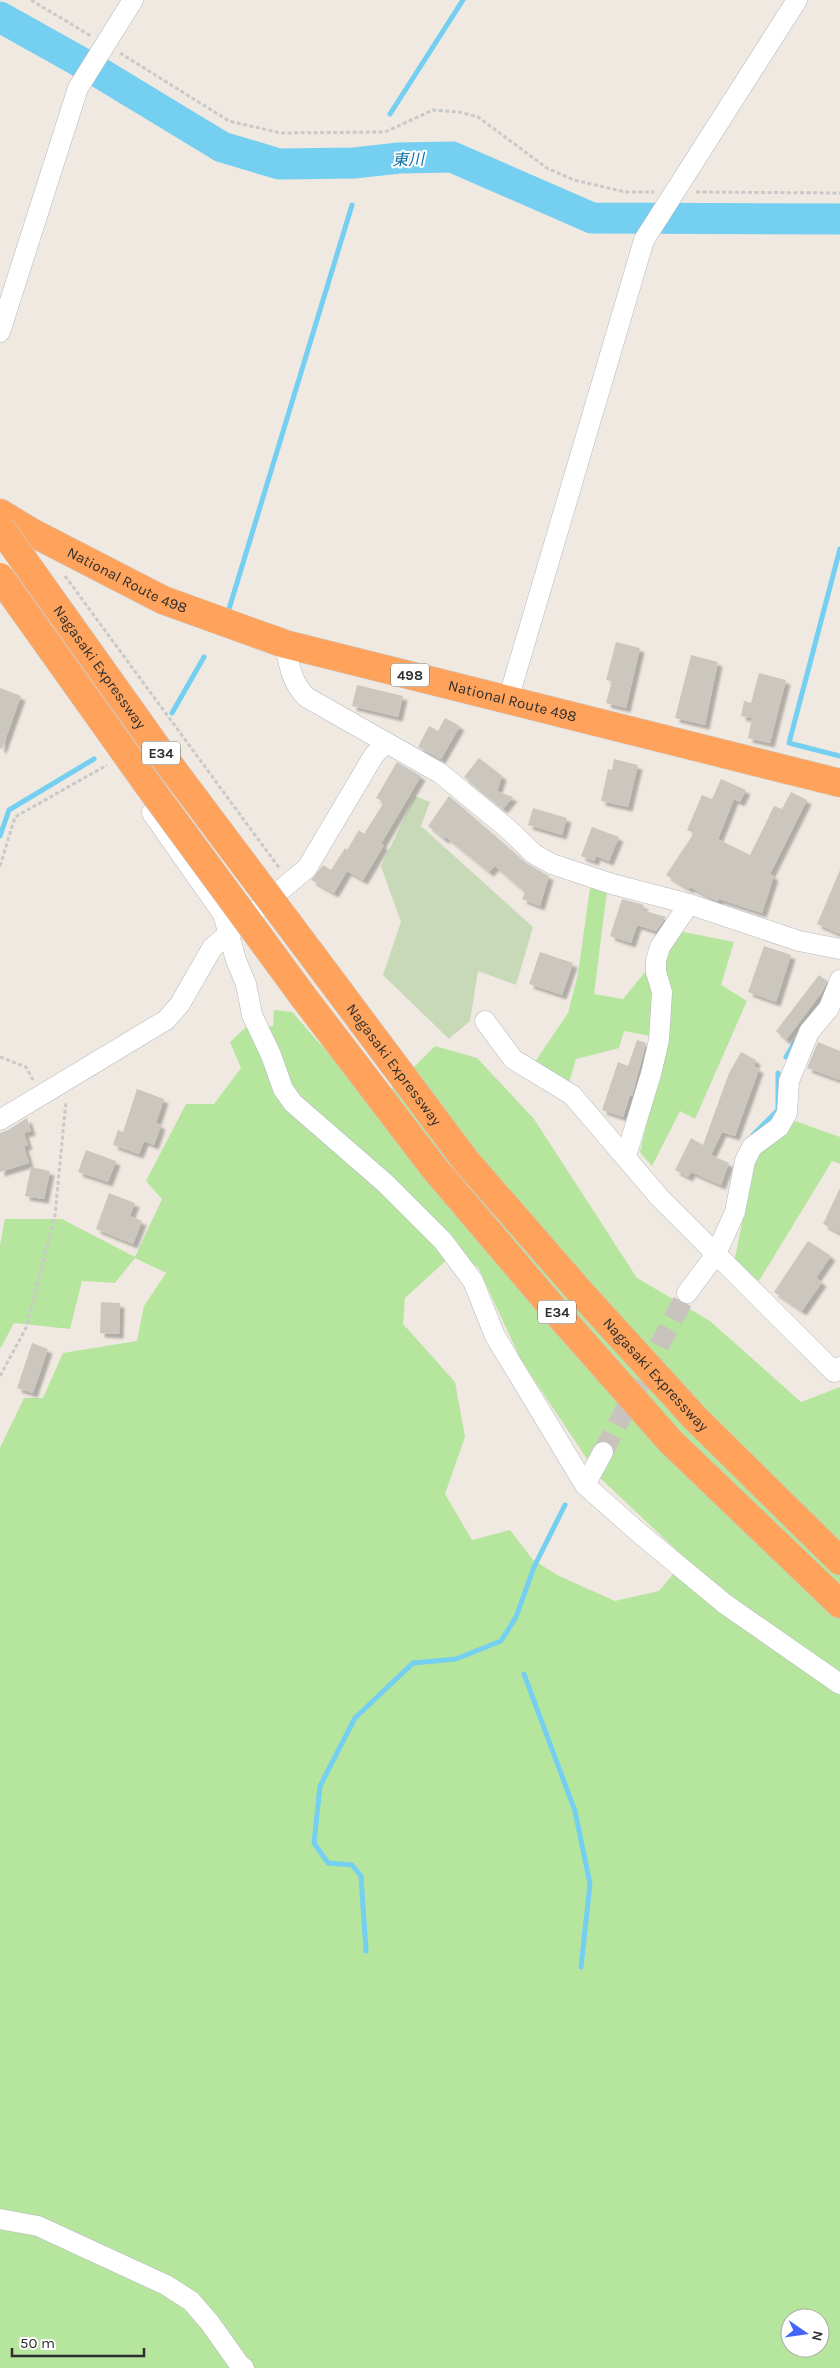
<svg xmlns="http://www.w3.org/2000/svg" width="840" height="2368" viewBox="0 0 840 2368" font-family="Karla,'Noto Sans JP',sans-serif">
<style>
.green{fill:#b6e59e;fill-rule:evenodd}
.cemetery{fill:#c8d9b8}
.lines{fill:none;stroke-linecap:round;stroke-linejoin:round}
.stream{stroke:#75cff0;stroke-width:5}
.river{stroke:#75cff0;stroke-width:31}
.building{fill:#cbc7bf;filter:url(#shadow)}
.street-tunnel{stroke:#c8c4bd;stroke-width:20;stroke-dasharray:20 10;stroke-linecap:butt}
.street-casing{stroke:#b4b7c1;stroke-width:21}
.highway-casing{stroke:#c9c9c9;stroke-width:29}
.path{stroke:#c9c9c9;stroke-width:3;stroke-dasharray:4 2.5;stroke-linecap:butt}
.street{stroke:#fff;stroke-width:20}
.highway{stroke:#ffa35c;stroke-width:28}
.highway-bridge-casing{stroke:#c9c9c9;stroke-width:29;stroke-linecap:butt}
.highway-bridge{stroke:#ffa35c;stroke-width:28}
.labels{text-anchor:middle;stroke-width:4;stroke-linejoin:round;paint-order:stroke}
.shield{fill:#fff;stroke:#6d6d6d;stroke-width:1}
.shield-label{font-size:14px;font-weight:bold;fill:#2e2e2e}
.street-label{font-size:15px;fill:#2e2e2e;stroke:#fff}
.water-label{font-size:16px;font-style:italic;fill:#0d6fa3;stroke:#fff}
</style>
<defs>
<filter id="shadow"><feDropShadow dx="4.5" dy="4.5" stdDeviation="1" flood-color="#0004"/></filter>
</defs>
<rect width="100%" height="100%" fill="#efe9e1"/>
<!-- green -->
<g class="green">
<polygon points="590,888 607,891 594,994 623,999 679,931 734,942 721,985 747,1001 695,1119 680,1111 652,1166 640,1152 666,1039 624,1031 619,1048 576,1059 567,1089 535,1062 568,1013 578,974"/>
<path d="M274,1010L292,1012L375,1106L435,1046L477,1058L534,1119L637,1278L710,1321L801,1402L840,1387V2368H0V1448L24,1398H43L63,1353L137,1341L144,1306L166,1273L135,1258L115,1283L82,1281L70,1329L14,1323L0,1349V1245L5,1219H62L135,1257L162,1199L146,1181L186,1104H214L241,1068L230,1042L245,1028L273,1026ZM451,1256L478,1267L521,1360L599,1477L686,1559L659,1591L615,1601L559,1576L533,1560L510,1530L472,1540L445,1494L465,1437L455,1382L403,1324L405,1298ZM790,2318H820V2348H790Z"/>
<polygon points="795,1121 840,1137 840,1164 832,1161 759,1281 734,1263 756,1154"/>
</g>
<!-- cemetery -->
<polygon class="cemetery" points="415,796 430,802 421,826 533,927 516,985 478,971 470,1021 449,1039 383,975 401,922 381,866"/>
<g class="lines">
<!-- stream -->
<g class="stream">
<polyline points="390,114 463,0"/>
<polyline points="840,549 789,743 840,756"/>
<polyline points="229,609 352,205"/>
<polyline points="172,713 204,657"/>
<polyline points="0,836 9,810 94,759"/>
<polyline points="786,1057 795,1042"/>
<polyline points="753,1135 778,1110 778,1073"/>
<polyline points="524,1674 575,1811 590,1884 581,1967"/>
<polyline points="366,1951 361,1876 352,1865 328,1863 314,1843 320,1786 355,1718 413,1663 456,1659 501,1641 516,1617 534,1567 565,1505"/>
</g>
<!-- river -->
<polyline class="river" points="0,17 100,73 222,147 279,164 354,163 399,158 452,157 592,218 840,219"/>
</g>
<!-- building -->
<g class="building">
<polygon points="616,642 640,648 626,708 606,703 612,681 606,680"/>
<polygon points="691,655 718,662 705,725 675,718"/>
<polygon points="759,673 786,680 770,743 748,738 752,718 741,716 744,701 751,703"/>
<polygon points="357,685 403,696 398,717 352,706"/>
<polygon points="0,688 21,696 2,749 0,748"/>
<polygon points="445,718 460,726 441,759 418,747 429,726 438,731"/>
<polygon points="479,758 502,776 497,791 513,797 503,809 464,777"/>
<polygon points="614,759 638,765 628,807 601,801 608,769 612,770"/>
<polygon points="397,762 421,776 381,844 384,845 363,880 347,871 334,893 311,880 323,865 331,870 345,848 347,850 359,830 364,834 384,802 376,798"/>
<polygon points="721,779 746,790 740,802 734,799 718,839 750,855 774,806 782,809 791,792 807,800 770,874 774,876 762,913 719,899 717,901 690,887 689,889 666,875 694,833 687,830 702,795 712,799"/>
<polygon points="449,796 526,863 549,876 540,906 522,899 525,892 495,866 489,872 446,837 444,839 428,826"/>
<polygon points="533,808 567,818 562,835 528,825"/>
<polygon points="592,827 619,837 609,861 596,856 594,861 581,856"/>
<polygon points="840,870 840,934 817,924"/>
<polygon points="622,899 644,905 642,910 666,917 656,931 637,925 631,943 610,936"/>
<polygon points="764,946 791,955 776,1002 748,992"/>
<polygon points="540,952 573,963 562,995 529,984"/>
<polygon points="819,975 827,981 822,992 786,1040 776,1031"/>
<polygon points="637,1040 646,1043 632,1096 630,1095 623,1117 602,1110 618,1062 628,1066"/>
<polygon points="818,1042 840,1051 840,1080 807,1068"/>
<polygon points="741,1052 756,1060 754,1066 759,1069 735,1136 722,1132 711,1155 729,1163 721,1185 691,1172 688,1177 675,1170 691,1138 703,1145 729,1073"/>
<polygon points="137,1089 164,1099 156,1123 161,1125 154,1145 144,1141 139,1154 113,1145 118,1130 123,1132"/>
<polygon points="27,1118 31,1131 24,1133 28,1145 24,1146 29,1163 0,1172 0,1133 8,1130"/>
<polygon points="86,1150 116,1161 108,1182 78,1172"/>
<polygon points="31,1167 50,1171 44,1199 25,1196"/>
<polygon points="840,1188 840,1233 823,1224"/>
<polygon points="109,1193 135,1203 130,1216 142,1221 133,1244 96,1229"/>
<polygon points="808,1241 831,1256 816,1278 822,1282 802,1311 774,1292"/>
<polygon points="101,1302 120,1303 119,1334 100,1333"/>
<polygon points="32,1343 48,1349 33,1393 17,1388"/>
</g>
<g class="lines">
<!-- street-tunnel -->
<polyline class="street-tunnel" points="603,1452 687,1293"/>
<defs>
<g id="street">
<polyline points="0,332 78,88 133,0"/>
<path d="M285,644C289,665 291,681 306,697L440,773L507,828L534,854L552,864L612,884L689,904L799,941L840,949"/>
<polyline points="508,700 644,240 797,0"/>
<polyline points="152,813 223,914 236,960 246,984 252,1015 271,1055 283,1089 293,1103 385,1183 443,1241 473,1281 495,1336 585,1485 638,1532 725,1604 840,1684"/>
<polyline points="485,1021 513,1059 572,1095 660,1198 834,1372 840,1367"/>
<polyline points="0,1120 166,1020 180,1004 212,948 307,868 374,755 386,743"/>
<polyline points="626,1156 651,1074 659,1040 662,992 656,972 656,960 660,947 689,904"/>
<polyline points="687,1293 716,1254 735,1212 745,1161 752,1147 779,1127 787,1113 789,1081 809,1032 829,1008 840,980"/>
<polyline points="585,1485 603,1452"/>
<polyline points="0,2219 38,2226 166,2285 191,2301 210,2323 239,2364 244,2368"/>
</g>
<g id="highway">
<path id="s1" d="M0,513L33,533L163,600L285,644L840,783"/>
<path id="s2" d="M327,975L466,1161L582,1294L695,1418L840,1561"/>
<polyline points="302,995 434,1168 558,1314 671,1442 840,1604"/>
</g>
</defs>
<!-- street casing -->
<use href="#street" class="street-casing"/>
<!-- highway casing -->
<use href="#highway" class="highway-casing"/>
<!-- path -->
<g class="path">
<polyline points="31,0 91,36"/>
<polyline points="120,53 229,121 281,133 385,132 433,110 459,112 478,117 547,168 574,180 625,192 654,192"/>
<polyline points="696,192 840,193"/>
<polyline points="65,576 280,869"/>
<polyline points="0,866 15,817 107,765"/>
<polyline points="0,1057 26,1067 33,1080"/>
<polyline points="0,1376 26,1328 55,1215 66,1101"/>
</g>
<!-- street -->
<use href="#street" class="street"/>
<!-- highway -->
<use href="#highway" class="highway"/>
<defs>
<g id="highway-bridge">
<path id="s3" d="M0,527L168,763L327,975"/>
<polyline points="0,577 148,785 302,995"/>
</g>
</defs>
<!-- highway-bridge casing -->
<use href="#highway-bridge" class="highway-bridge-casing"/>
<!-- highway-bridge -->
<use href="#highway-bridge" class="highway-bridge"/>
</g>
<g class="labels">
<!-- shield labels -->
<g class="shield">
<rect x="391" y="663.5" width="38" height="23" rx="4"/>
<rect x="142" y="741.5" width="38" height="23" rx="4"/>
<rect x="538" y="1300.5" width="38" height="23" rx="4"/>
</g>
<g class="shield-label">
<text x="410" y="680">498</text>
<text x="161" y="758">E34</text>
<text x="557" y="1317">E34</text>
</g>
<!-- street labels -->
<g class="street-label">
<text dy="5" stroke="none"><textPath href="#s1" startOffset="144">National Route 498</textPath></text>
<text dy="5" stroke="none"><textPath href="#s3" startOffset="172">Nagasaki Expressway</textPath></text>
<text dy="5" stroke="none"><textPath href="#s1" startOffset="549">National Route 498</textPath></text>
<text dy="5" stroke="none"><textPath href="#s2" startOffset="112">Nagasaki Expressway</textPath></text>
<text dy="5" stroke="none"><textPath href="#s2" startOffset="518">Nagasaki Expressway</textPath></text>
</g>
<!-- water labels -->
<g class="water-label">
<text transform="translate(408 159) rotate(-2)" y="6">東川</text>
</g>
</g>
<!-- north arrow -->
<g transform="translate(805 2333) rotate(103)"><circle r="24" fill="#ffffff" stroke="#ababab"/>
<path d="M0-4L9 19L0 12L-9 19Z" fill="#4264fb"/>
<text y="-8" font-size="14" font-weight="bold" text-anchor="middle" fill="#2e2e2e">N</text>
</g>
<!-- scale -->
<path d="M12 2348v8h132v-8" fill="none" stroke="#2e2e2e" stroke-width="2.5"/>
<text x="20" y="2348" font-size="15" fill="#2e2e2e" stroke="#ffffff" stroke-width="4" paint-order="stroke">50 m</text>
</svg>
